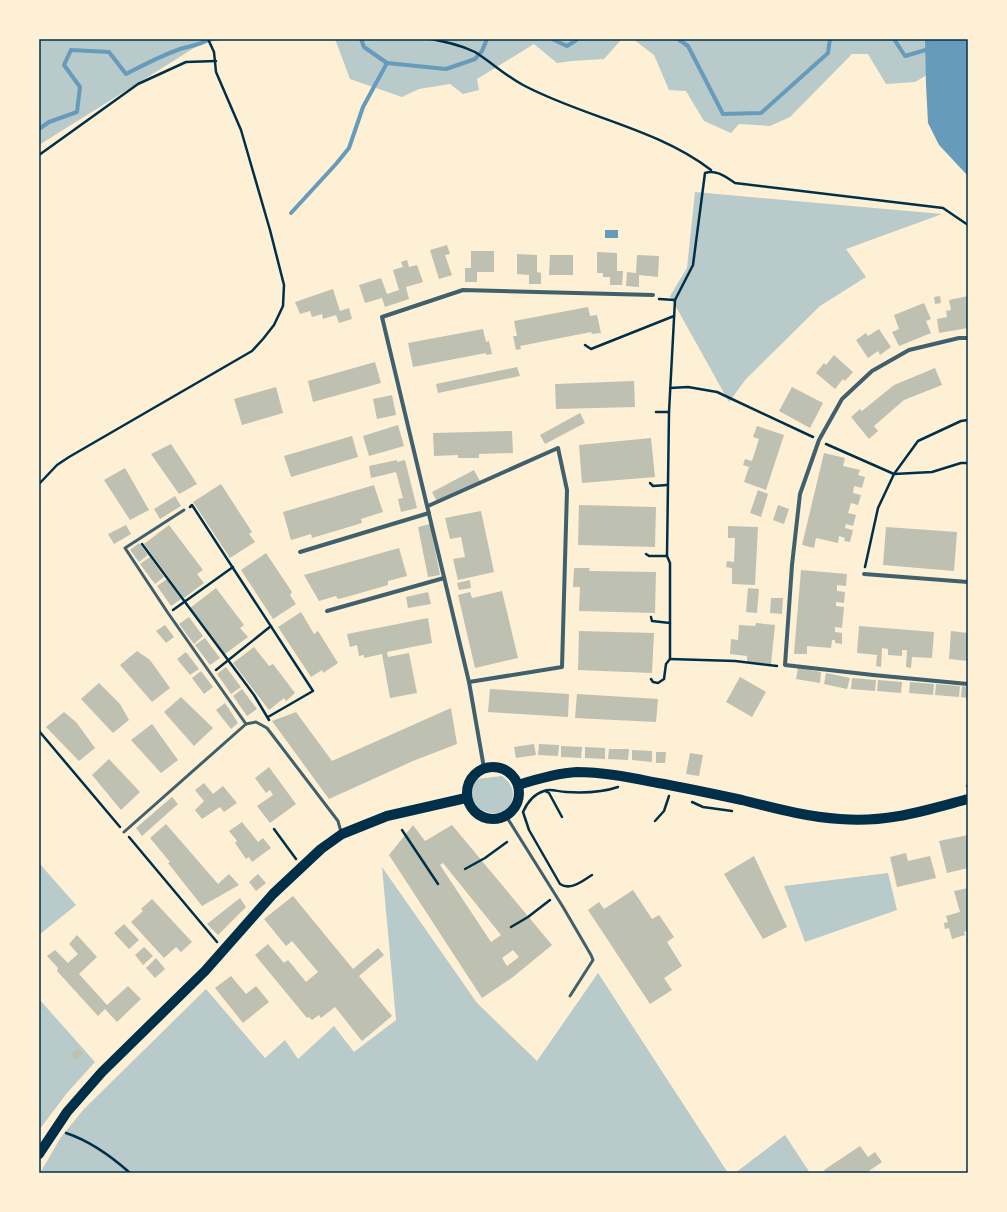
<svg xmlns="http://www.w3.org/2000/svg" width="1007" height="1212" viewBox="0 0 1007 1212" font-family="'Fira Sans Condensed',sans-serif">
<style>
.green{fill:#b9caca}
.water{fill:#669bbc}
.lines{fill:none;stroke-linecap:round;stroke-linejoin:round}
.stream{stroke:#669bbc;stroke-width:4}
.building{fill:#bec0b2;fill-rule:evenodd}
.path{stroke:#003049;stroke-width:2.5}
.service{stroke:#3f606c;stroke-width:3}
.minor{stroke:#3f606c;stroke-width:4}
.primary{stroke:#003049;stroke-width:10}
.neatline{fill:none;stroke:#003049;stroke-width:1.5}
</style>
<rect width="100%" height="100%" fill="#fdf0d5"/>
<!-- green -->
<g class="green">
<polygon points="39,39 228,39 202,43 39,145"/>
<polygon points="335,39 968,39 968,51 915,82 886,84 868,54 852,54 790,117 770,126 739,124 731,133 704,121 686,91 669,90 654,55 633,39 621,40 604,59 572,61 557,63 534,44 477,79 479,90 463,94 450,84 419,89 402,97 350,79"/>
<polygon points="695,192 942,214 846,249 866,277 820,306 746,379 729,402 670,296 687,268"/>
<path d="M502,776C508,781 513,786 513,794C512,828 455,813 477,779Z"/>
<polygon points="39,863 76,905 39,935"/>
<polygon points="382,867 477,1003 537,1061 598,973 728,1173 40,1173 61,1137 84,1109 206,989 265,1058 285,1040 298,1059 334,1026 354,1052 396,1020"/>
<polygon points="888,873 897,910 805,942 784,886"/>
<polygon points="39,999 95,1062 67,1093 39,1130"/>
<polygon points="785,1135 810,1173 735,1173"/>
</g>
<!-- water -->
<g class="water">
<polygon points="925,39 968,39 968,176 939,145 928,123 926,84"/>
<rect x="605" y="230" width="13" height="8"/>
</g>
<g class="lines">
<!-- stream -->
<g class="stream">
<polyline points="361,39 364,47 387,63 446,69 475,59 482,51 487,39"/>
<polyline points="552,39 567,46 578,39"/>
<polyline points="678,39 688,46 723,114 761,113 828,53 830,39"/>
<polyline points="894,39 905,56 929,49"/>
<path d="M39,129L49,122L77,112L80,87L64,65L71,50L109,52L126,74C143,65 161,56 180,49C190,46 200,45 210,39"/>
<polyline points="291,213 336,164 349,148 363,107 387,63"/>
</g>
</g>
<!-- building -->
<g class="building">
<polygon points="447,245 450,254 445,255 452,275 439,279 430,250"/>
<polygon points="471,251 494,251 494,272 477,272 477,282 465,282 465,268 471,268"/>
<polygon points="597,252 617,253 617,271 623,271 622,285 610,285 610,277 603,277 603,273 597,273"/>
<polygon points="517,254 537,255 537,272 541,273 541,284 529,284 529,275 517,274"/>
<polygon points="550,255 573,255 573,275 549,275"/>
<polygon points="637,255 659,256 658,277 639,275 639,287 626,286 627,272 636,273"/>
<polygon points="407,260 409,267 417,265 423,282 406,287 409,299 385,307 382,298 365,303 359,285 381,278 387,294 399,290 393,270 403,267 401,262"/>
<polygon points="333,289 340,311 349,308 352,319 339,323 336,315 323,319 322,314 312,317 310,311 300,314 295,302"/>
<polygon points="940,296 941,303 935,304 934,297"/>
<polygon points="968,296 968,328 939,333 937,319 947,317 946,311 951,310 949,300"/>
<polygon points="924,303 931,319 926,321 931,333 899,346 892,332 899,329 894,315"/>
<polygon points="588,307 590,316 597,315 601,333 592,334 591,332 520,346 521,349 516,350 513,336 517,336 514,321"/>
<polygon points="483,329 486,342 489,341 492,354 486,355 486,353 413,367 408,343"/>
<polygon points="879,329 891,347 880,355 878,351 868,358 856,340 866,333 868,336"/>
<polygon points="834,355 853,372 845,381 843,379 835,389 816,373 824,363 826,365"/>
<polygon points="375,362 381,383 313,402 308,381"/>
<polygon points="517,367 520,376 438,393 436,384"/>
<polygon points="935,368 942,385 904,400 874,426 878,431 869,439 851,417 860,409 862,411 894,385"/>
<polygon points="634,381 635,407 556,409 555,384"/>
<polygon points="276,387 283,413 242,425 234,399"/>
<polygon points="792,387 823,403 810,428 779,411"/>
<polygon points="392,395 396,415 377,419 373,399"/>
<polygon points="580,413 585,423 545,444 540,435"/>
<polygon points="398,425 404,446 369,456 363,436"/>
<polygon points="757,426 784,435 766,490 744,482 749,467 743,465 745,459 752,461 759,439 753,437"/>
<polygon points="512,431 513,453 479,454 479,458 458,458 458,455 434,456 433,433"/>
<polygon points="352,436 358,457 291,477 284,456"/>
<polygon points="651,438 655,477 582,483 579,445"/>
<polygon points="171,444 197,484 179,494 151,454"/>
<polygon points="824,453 845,458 843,466 860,470 858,475 865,477 862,488 854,486 853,493 861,495 858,505 851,503 848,513 856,515 853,526 846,524 845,528 853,530 850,542 844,541 845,538 839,536 838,543 816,538 814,548 802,545"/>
<polygon points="397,460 397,462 405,460 417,508 401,512 398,499 403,498 396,472 371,478 369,466"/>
<polygon points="125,468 149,510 130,520 104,480"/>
<polygon points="474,470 480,481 437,502 432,492"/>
<polygon points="221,484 252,532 249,534 255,542 230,558 193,502"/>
<polygon points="374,485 383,512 361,519 362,523 312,538 311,534 291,540 283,512"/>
<polygon points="758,490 768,494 761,517 750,513"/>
<polygon points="175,496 181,506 160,519 154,509"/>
<polygon points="579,505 656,507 655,547 578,545"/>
<polygon points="778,505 789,509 784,524 773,520"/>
<polygon points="481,511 494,572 458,580 453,559 465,557 461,537 450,539 445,518"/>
<polygon points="430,524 440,575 428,577 418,527"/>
<polygon points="126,525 131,534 114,544 108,534"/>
<polygon points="169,525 203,570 197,574 204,583 184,598 144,544"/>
<polygon points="728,526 758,527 755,585 732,584 732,568 726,567 727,561 734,562 735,538 728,538"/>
<polygon points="886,527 957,532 954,571 883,565"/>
<polygon points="139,543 148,555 139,562 130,550"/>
<polygon points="399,548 407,576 388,581 388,585 350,596 338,599 336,596 319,601 304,575"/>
<polygon points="266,553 292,592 290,595 296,604 273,619 241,570"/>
<polygon points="150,557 164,577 155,584 140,564"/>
<polygon points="574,568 590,568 589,571 656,572 655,613 579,611 580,587 573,587"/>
<polygon points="801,570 847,574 846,586 837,585 837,591 845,592 844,603 836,602 836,606 844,607 842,628 835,627 835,632 842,633 842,644 835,643 835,640 832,640 831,648 807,646 807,654 794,654"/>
<polygon points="167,579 181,599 171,606 157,586"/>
<polygon points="470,580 471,588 459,590 457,583"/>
<polygon points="216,588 244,625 240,628 248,637 225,654 190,608"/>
<polygon points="748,588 759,589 757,613 746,612"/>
<polygon points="502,591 518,658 475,668 458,595 470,592 472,598"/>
<polygon points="428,592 431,604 408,608 406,597"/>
<polygon points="771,598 783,598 782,614 770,613"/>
<polygon points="301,612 314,634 318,631 338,663 323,673 322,670 311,677 278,627"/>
<polygon points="189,617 203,636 194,644 179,624"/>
<polygon points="428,618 432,643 387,652 388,657 409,653 417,693 390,698 382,654 364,658 364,655 359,656 357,645 350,647 347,634"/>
<polygon points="756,623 775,625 771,664 747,662 747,656 730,654 731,639 738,640 739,625 755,626"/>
<polygon points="165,625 174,637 166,643 156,631"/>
<polygon points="859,626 934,632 932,658 912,657 911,668 906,667 907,650 902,650 902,656 888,655 888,649 882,648 881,667 876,666 877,655 857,653"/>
<polygon points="579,631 654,633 652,673 578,670"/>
<polygon points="951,631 968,633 968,661 949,659"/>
<polygon points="205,638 220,658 210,665 195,645"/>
<polygon points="254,647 269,666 273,664 295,693 286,701 284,698 269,710 233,663"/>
<polygon points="137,651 150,660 170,688 152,702 120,665"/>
<polygon points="186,652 199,669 190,675 177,659"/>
<polygon points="226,667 241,687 231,694 217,674"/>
<polygon points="798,668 821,672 820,683 796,679"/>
<polygon points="201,671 213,687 204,694 192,678"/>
<polygon points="826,673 850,678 847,689 824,684"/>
<polygon points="740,677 766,692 752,717 726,702"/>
<polygon points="852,678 876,680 875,691 851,689"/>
<polygon points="878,680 902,682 901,693 877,691"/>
<polygon points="910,682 934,684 933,695 909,693"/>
<polygon points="99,683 120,704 129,720 113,733 81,699"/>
<polygon points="936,684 960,686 959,697 935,695"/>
<polygon points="962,686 968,687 968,698 961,697"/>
<polygon points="242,689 257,709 247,716 233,696"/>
<polygon points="490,689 569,694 568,717 488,712"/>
<polygon points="577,694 658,699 656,722 575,718"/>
<polygon points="181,697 213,728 194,746 164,712"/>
<polygon points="225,703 238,723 231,729 216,710"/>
<polygon points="451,708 457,744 413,761 329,799 272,721 296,712 332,761"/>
<polygon points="64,712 76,722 95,748 79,761 46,727"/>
<polygon points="152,724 178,760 161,773 131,740"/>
<polygon points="534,744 536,755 516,758 514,747"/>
<polygon points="539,744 559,745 558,756 538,755"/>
<polygon points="561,746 582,747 581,758 561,757"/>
<polygon points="585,747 605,748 605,759 585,758"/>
<polygon points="609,749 629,749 628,760 608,759"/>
<polygon points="632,750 652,751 652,762 632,760"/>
<polygon points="656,752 666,752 665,763 656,763"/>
<polygon points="690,753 703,755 699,776 686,774"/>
<polygon points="109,759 140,792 121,810 92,775"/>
<polygon points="269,767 296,804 270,823 257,806 273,795 270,790 266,793 255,778"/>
<polygon points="204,783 213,794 223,786 237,803 224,812 220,807 202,819 195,810 204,801 195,790"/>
<polygon points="172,797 178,804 142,836 136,828"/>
<polygon points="242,822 258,842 263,838 271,848 252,862 249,857 246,859 235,843 237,841 229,831"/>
<polygon points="166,824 218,884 229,874 239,885 202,906 168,863 170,862 150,838"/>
<path d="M413,825L425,841L452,825L552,945L513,977L482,998L389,855ZM443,863L501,935L491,942L440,865ZM513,950L519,957L507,966L502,958Z"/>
<polygon points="968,835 968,868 947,873 939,841"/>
<polygon points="906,853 908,861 930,856 936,878 897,887 890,857"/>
<polygon points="754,856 787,927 763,939 724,874"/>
<polygon points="258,874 266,883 256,891 249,882"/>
<polygon points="968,888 968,930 964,932 965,935 952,939 949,928 945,929 944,923 948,922 946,916 960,912 954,891"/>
<polygon points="633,890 652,919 659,915 674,937 667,942 682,966 664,978 672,990 650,1004 588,910 599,902 604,909"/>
<polygon points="293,896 353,969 378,948 384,955 359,976 392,1016 362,1041 335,1007 321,1018 319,1015 312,1020 309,1017 307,1018 255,955 268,944 284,963 288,960 306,982 318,972 292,941 286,946 264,919"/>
<polygon points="240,898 246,907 218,935 207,924"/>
<polygon points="152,899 192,942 181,952 176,947 164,958 131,922 143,911 141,909"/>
<polygon points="124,924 139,940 129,949 114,933"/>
<polygon points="77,935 97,957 79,974 107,1005 128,986 141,999 117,1022 105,1009 98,1016 57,971 58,968 47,956 55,950 68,963 78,954 69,944"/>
<polygon points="144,947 153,956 143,965 135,955"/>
<polygon points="156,958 165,969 155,978 146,968"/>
<polygon points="231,976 246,994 256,986 269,1002 243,1023 215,988"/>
<polygon points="77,1048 83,1053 77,1060 71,1055"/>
<polygon points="860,1146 868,1157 875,1152 882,1162 866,1173 826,1173 824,1170"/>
</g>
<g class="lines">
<!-- path -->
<g class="path">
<path d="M431,39C446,42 461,45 475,52C491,62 506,76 523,85C583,117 656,128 711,170"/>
<polyline points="39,155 138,84 186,62 216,61"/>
<polyline points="659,299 675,300"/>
<polyline points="585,345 591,349 674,316"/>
<polyline points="670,388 688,387 717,392 813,437"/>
<polyline points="656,412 669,412"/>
<polyline points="826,444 894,474 932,472 961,463 968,463"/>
<polyline points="650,483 653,486 667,485"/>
<polyline points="39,484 57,465 69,457 252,351 263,339 274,325 283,306 284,285 270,230 241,130 216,72 214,52 208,39"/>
<polyline points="190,507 192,505 313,691 268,717"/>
<polyline points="142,544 254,695 269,720"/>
<polyline points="646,554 649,556 667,556"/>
<polyline points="865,567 878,508 894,474 918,441 961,421 968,420"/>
<polyline points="173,610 233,567"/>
<polyline points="651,617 652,621 670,623"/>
<polyline points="670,659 735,661 777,666"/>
<polyline points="216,670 271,626"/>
<path d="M651,679L653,682L658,683L664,679L666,664L670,659V563L667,556L669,412L675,300L693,265L705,173C716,169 726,177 735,183L943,208L968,225"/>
<polyline points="39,731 120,827"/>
<polyline points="967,786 968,786"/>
<polyline points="545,791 549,793 562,817"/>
<polyline points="692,802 703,807 732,811"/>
<polyline points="655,821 664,811 669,796"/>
<polyline points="274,829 296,859"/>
<polyline points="402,830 438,884"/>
<polyline points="129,837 217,942"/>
<polyline points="465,869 485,858 507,842"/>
<path d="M592,875C582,881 571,891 560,884L529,830L523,812C527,803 534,794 544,791C551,788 558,792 566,792C583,793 601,793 618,787"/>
<polyline points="511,927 528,917 550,900"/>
<path d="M66,1133C90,1141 111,1156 130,1173"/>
</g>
<!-- service -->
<g class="service">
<polyline points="184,510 125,548 168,613 246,724"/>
<polyline points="506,816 563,907 591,955 593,960 570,996"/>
<polyline points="124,832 246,724 256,722 267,728 338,821 341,832"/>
</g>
<!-- minor -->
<g class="minor">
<polyline points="968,338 959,338 909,350 872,371 842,399 819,440 800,494 792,565 785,665 873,675 968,684"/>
<polyline points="428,506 558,448 567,490 562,667 469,682"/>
<polyline points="300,552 429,513"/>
<polyline points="864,574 968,582"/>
<polyline points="327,611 444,578"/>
<polyline points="484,768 469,682 382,317 463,290 653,295"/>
</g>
<!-- primary -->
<g class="primary">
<circle cx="493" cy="793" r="26"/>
<path d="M518,785C537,779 557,773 577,772C604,772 632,778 658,783C686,788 714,794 742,800C774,808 807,817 840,819C887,823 923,811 968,799"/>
<polyline points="39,1154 67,1112 102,1072 205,971 273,894 321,849 342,834 387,816 466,798"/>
</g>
</g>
<!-- border -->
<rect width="1007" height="1212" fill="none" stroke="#fdf0d5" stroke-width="80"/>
<rect x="40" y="40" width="927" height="1132" class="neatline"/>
</svg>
